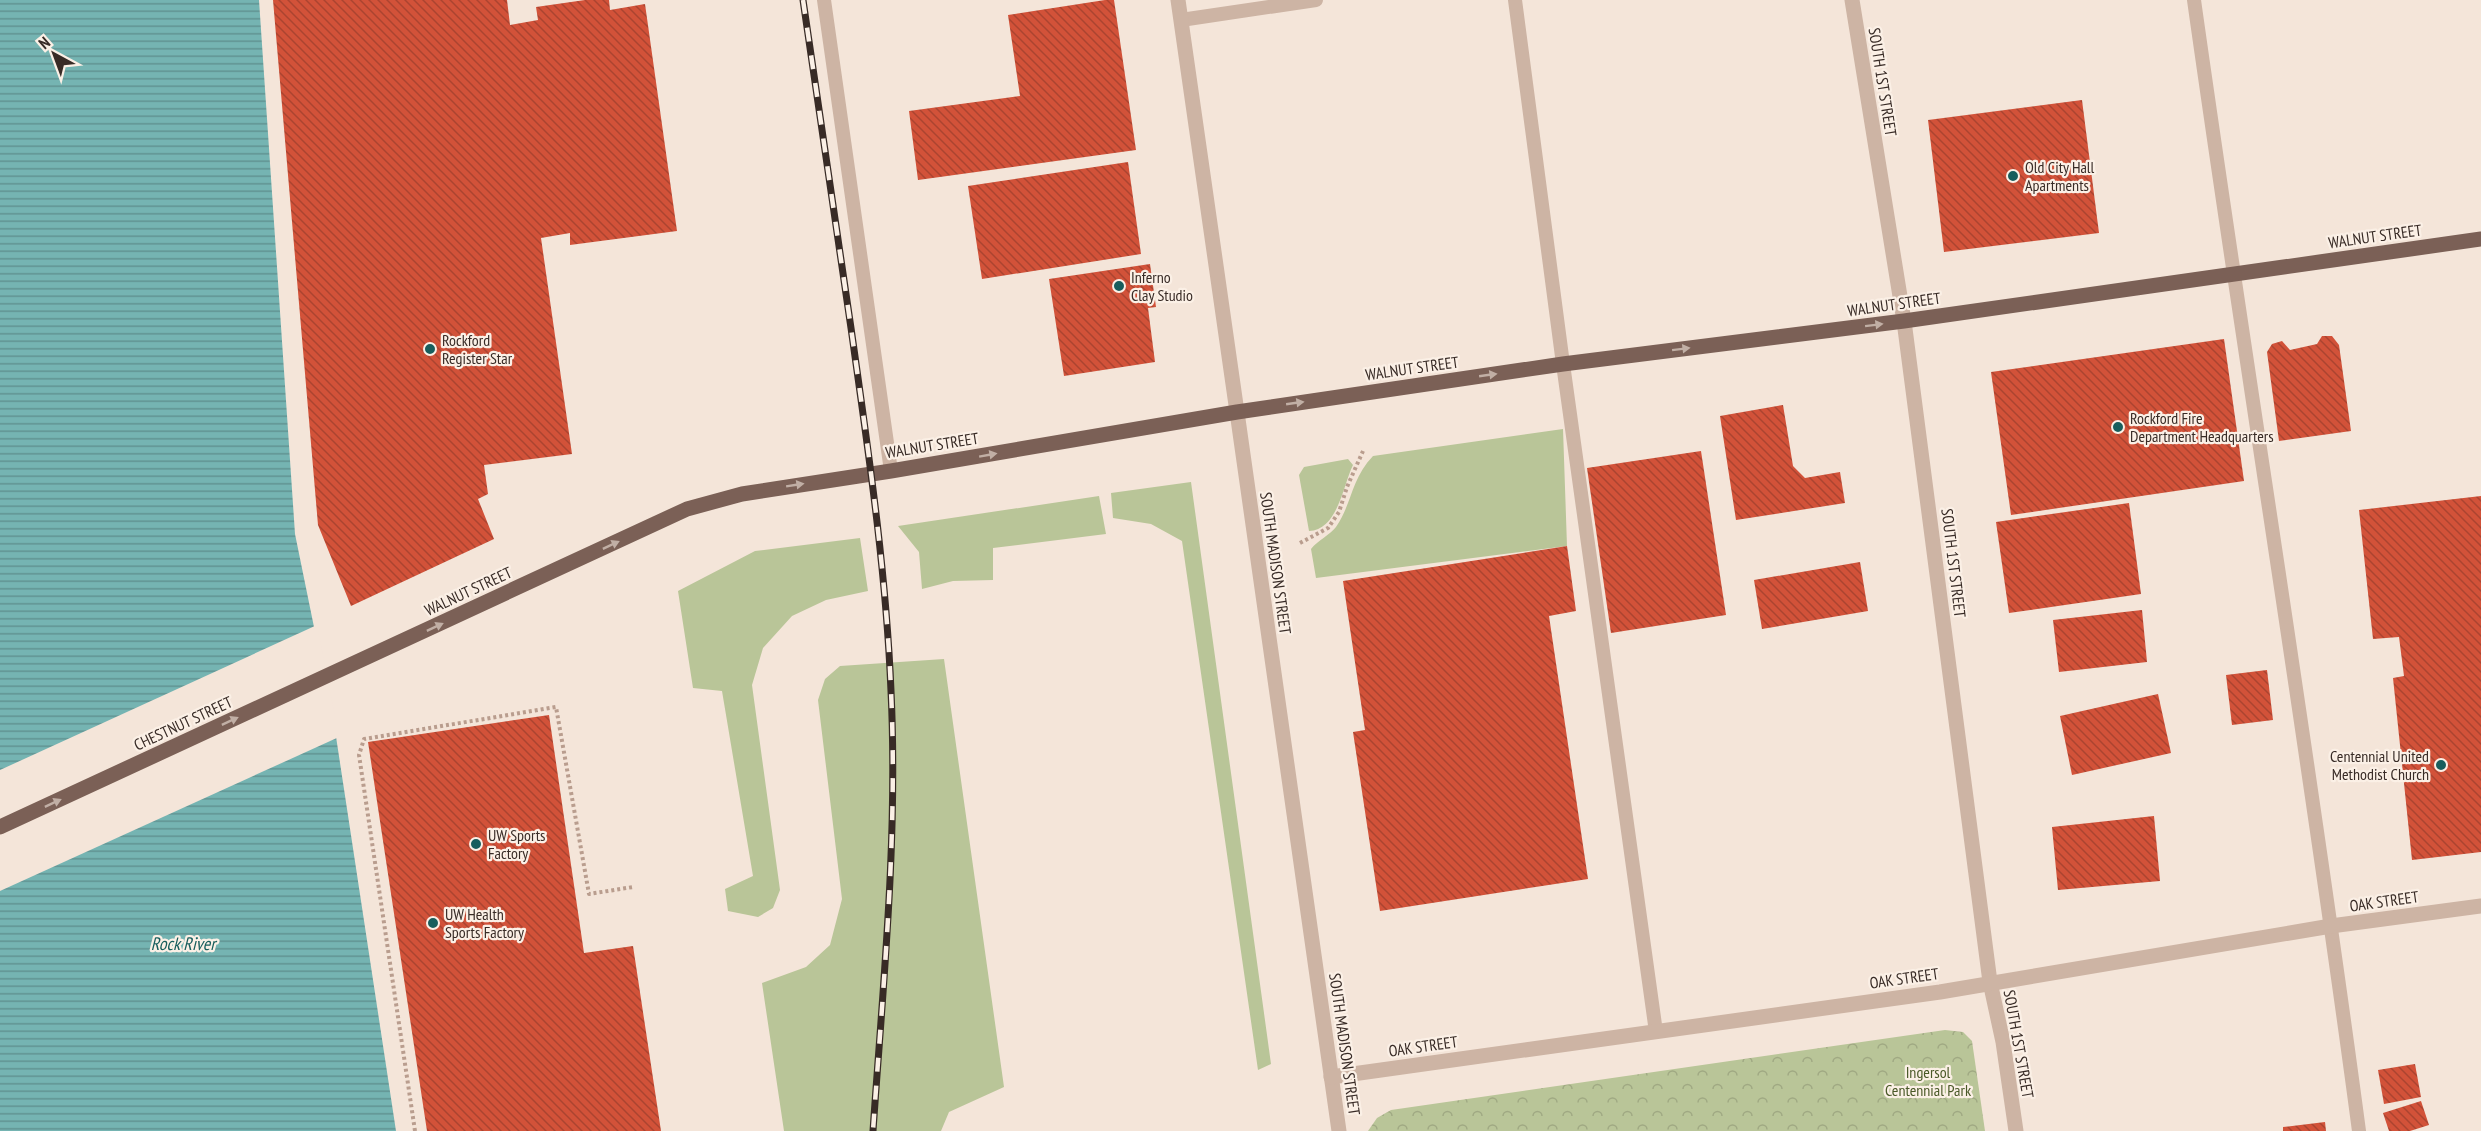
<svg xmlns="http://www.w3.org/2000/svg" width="2481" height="1131" font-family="'PT Sans Narrow',sans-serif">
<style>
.green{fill:#b9c598}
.forest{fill:url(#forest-crowns)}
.water{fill:url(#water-rules)}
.pier{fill:#f4e5d9}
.building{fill:url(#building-back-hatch)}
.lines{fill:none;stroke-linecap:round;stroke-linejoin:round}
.path{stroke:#b99d8e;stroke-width:4;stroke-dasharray:3 3;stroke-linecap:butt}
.service{stroke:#cdb4a4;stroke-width:14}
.minor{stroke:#cdb4a4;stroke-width:15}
.tertiary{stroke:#cdb4a4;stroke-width:15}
.primary{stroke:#7b6056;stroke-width:15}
.rail-casing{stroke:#382b26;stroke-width:7}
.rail{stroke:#fbf0e6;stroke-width:4.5;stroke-dasharray:14;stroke-linecap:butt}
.oneway{fill:#c1afa5}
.poi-dot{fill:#185e5d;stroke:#fbf0e6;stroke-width:2}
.labels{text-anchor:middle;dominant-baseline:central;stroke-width:4.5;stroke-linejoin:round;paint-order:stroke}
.street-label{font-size:16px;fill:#382b26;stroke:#fbf0e6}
.poi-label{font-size:16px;fill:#382b26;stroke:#fbf0e6;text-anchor:start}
.park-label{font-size:16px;fill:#4a5928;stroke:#fbf0e6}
.water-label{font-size:18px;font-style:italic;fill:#185e5d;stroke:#fbf0e6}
</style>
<defs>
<pattern id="forest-crowns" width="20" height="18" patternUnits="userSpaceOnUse" patternTransform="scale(1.5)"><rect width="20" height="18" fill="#b9c598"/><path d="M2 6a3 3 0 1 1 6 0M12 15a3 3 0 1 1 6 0" fill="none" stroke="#a0a983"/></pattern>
<pattern id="water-rules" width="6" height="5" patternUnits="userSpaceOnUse" patternTransform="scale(1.5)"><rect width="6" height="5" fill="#75b4b2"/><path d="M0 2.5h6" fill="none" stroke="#619391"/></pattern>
<pattern id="building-back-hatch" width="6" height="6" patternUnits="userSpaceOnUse" patternTransform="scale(1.5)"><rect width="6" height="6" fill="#d25239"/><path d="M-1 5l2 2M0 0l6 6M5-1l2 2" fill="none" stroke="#ab4430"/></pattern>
</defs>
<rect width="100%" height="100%" fill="#f4e5d9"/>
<g class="green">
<path d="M1563,429l4,117 -251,32 -5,-29c7,-9 19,-14 25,-22 16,-23 15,-48 37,-71z"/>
<path d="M1348,459l5,6c-10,20 -15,65 -44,66l-10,-56 5,-8z"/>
<polygon points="1191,482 1271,1064 1258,1070 1182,541 1151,524 1113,518 1111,493"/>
<polygon points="1099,496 1106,534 993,548 993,580 953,581 922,589 919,552 898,526"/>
<polygon points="860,538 868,591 826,600 792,616 763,648 752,685 780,890 773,908 758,917 728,911 725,889 753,876 722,691 693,688 678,591 755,551"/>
<polygon points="944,659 1004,1087 949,1112 941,1131 784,1131 762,983 806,967 830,945 842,899 818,700 825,679 840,666"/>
</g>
<polygon class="forest" points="1945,1030 1963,1032 1972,1041 1985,1131 1368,1131 1377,1118 1391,1110"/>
<polygon class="water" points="0,0 259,0 295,534 335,730 396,1131 0,1131"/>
<polygon class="pier" points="317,625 339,737 0,891 0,770"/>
<g class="building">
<polygon points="273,0 507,0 510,25 538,20 536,7 585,0 609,0 610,10 645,4 677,231 570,245 570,233 541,238 572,454 484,465 488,494 478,499 494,539 351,606 318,525"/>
<polygon points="1105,0 1114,0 1136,150 918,180 909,111 1020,96 1008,15"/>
<polygon points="2082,100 2099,233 1944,252 1928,120"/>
<polygon points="1128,162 1141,254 982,279 968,186"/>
<polygon points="1150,264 1156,307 1148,308 1155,362 1064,376 1049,279"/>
<polygon points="2322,336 2332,336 2339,345 2351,431 2279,441 2267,352 2272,344 2282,341 2290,350 2317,344"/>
<polygon points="2224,339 2244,481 2011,515 1991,372"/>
<polygon points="1783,405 1793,466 1805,478 1840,472 1845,503 1736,520 1720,416"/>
<polygon points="1701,451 1726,615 1611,633 1587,468"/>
<polygon points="2481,496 2481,852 2412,860 2393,678 2404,676 2399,637 2373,639 2359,510"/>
<polygon points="2129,503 2141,594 2009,613 1996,522"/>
<polygon points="1567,546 1576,611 1549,616 1588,879 1380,911 1353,732 1365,730 1343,581"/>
<polygon points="1860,562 1868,611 1762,629 1754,580"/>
<polygon points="2142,610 2147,662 2059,672 2053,620"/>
<polygon points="2267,670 2273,720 2232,725 2226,675"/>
<polygon points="2158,694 2171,753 2072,775 2060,716"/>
<polygon points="549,715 584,953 633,946 661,1131 427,1131 368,742"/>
<polygon points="2154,816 2160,881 2058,890 2052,827"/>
<polygon points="2415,1064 2421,1097 2384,1104 2378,1070"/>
<polygon points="2421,1101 2429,1125 2410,1131 2389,1131 2383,1113"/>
<polygon points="2325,1122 2326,1131 2283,1131 2283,1127"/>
</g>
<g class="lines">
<g class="path">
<polyline points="1300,543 1328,528 1339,512 1347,487 1363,451"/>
<polyline points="415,1131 359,755 364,739 556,707 589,894 633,887"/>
</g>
<g class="service">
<polyline points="824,0 891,471"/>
<polyline points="1515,0 1563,364 1656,1032"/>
<path d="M2194,0c53,377 115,753 165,1131"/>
<polyline points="1181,20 1316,0"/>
</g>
<g class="minor">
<polyline points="1852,0 1904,321 1990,982 2003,1042 2016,1131"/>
<polyline points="1237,412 1339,1131"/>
<polyline points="1331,1077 1940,992 2331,926 2481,906"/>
</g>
<polyline class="tertiary" points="1178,0 1237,412"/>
<polyline class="primary" points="0,827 687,509 742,494 891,471 1237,412 1563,364 1904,321 2481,239"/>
<g class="rail-casing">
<path id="rail" d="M803,0c16,109 32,219 48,328 17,121 35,241 40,363 7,147 -8,294 -18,440"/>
</g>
<use href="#rail" class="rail"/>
</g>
<defs><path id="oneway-solid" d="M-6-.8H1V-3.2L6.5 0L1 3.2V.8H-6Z" transform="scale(1.5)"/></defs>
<g class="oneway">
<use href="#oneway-solid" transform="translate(1874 325) rotate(-7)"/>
<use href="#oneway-solid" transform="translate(1681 349) rotate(-7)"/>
<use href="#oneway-solid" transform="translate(1488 375) rotate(-8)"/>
<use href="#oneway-solid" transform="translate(1295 403) rotate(-8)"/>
<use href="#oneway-solid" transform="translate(988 455) rotate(-10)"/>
<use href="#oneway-solid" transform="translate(795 485) rotate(-9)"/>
<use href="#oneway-solid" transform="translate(611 545) rotate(-25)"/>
<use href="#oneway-solid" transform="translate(435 627) rotate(-25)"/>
<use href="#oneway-solid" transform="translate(230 721) rotate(-25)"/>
<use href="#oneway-solid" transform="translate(53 803) rotate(-25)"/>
</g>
<g class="poi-dot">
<circle cx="2013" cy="176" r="6"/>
<circle cx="1119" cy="286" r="6"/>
<circle cx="430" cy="349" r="6"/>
<circle cx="2118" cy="427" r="6"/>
<circle cx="2441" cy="765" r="6"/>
<circle cx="476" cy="844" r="6"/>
<circle cx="433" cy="923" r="6"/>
</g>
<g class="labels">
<g class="street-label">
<text transform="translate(1883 82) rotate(81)">SOUTH 1ST STREET</text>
<text transform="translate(2375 236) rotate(-8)">WALNUT STREET</text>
<text transform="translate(1894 304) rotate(-8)">WALNUT STREET</text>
<text transform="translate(1412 368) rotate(-8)">WALNUT STREET</text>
<text transform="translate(932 445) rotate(-9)">WALNUT STREET</text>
<text transform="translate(1276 563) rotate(82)">SOUTH MADISON STREET</text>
<text transform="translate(1954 563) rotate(83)">SOUTH 1ST STREET</text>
<text transform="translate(468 591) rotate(-25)">WALNUT STREET</text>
<text transform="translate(183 723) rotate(-25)">CHESTNUT STREET</text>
<text transform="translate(2384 901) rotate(-8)">OAK STREET</text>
<text transform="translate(1904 978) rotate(-8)">OAK STREET</text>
<text transform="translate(1345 1044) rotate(82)">SOUTH MADISON STREET</text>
<text transform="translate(2019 1044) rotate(80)">SOUTH 1ST STREET</text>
<text transform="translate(1423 1046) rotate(-8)">OAK STREET</text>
</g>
<g class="poi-label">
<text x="2025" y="167">Old City Hall<tspan x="2025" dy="18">Apartments</tspan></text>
<text x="1131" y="277">Inferno<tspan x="1131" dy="18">Clay Studio</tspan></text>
<text x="442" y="340">Rockford<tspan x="442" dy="18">Register Star</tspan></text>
<text x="2130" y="418">Rockford Fire<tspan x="2130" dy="18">Department Headquarters</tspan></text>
<text x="2429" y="756" text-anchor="end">Centennial United<tspan x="2429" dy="18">Methodist Church</tspan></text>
<text x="488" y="835">UW Sports<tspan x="488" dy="18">Factory</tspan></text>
<text x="445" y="914">UW Health<tspan x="445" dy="18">Sports Factory</tspan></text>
</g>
<g class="park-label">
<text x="1928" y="1072">Ingersol<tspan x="1928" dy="18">Centennial Park</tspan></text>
</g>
<g class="water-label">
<text x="183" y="943">Rock River</text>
</g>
</g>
<g transform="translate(54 54) rotate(319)" stroke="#fbf0e6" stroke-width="4.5" paint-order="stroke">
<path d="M0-4.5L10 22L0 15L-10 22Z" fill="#382b26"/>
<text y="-9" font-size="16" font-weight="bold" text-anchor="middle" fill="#382b26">N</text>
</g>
</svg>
